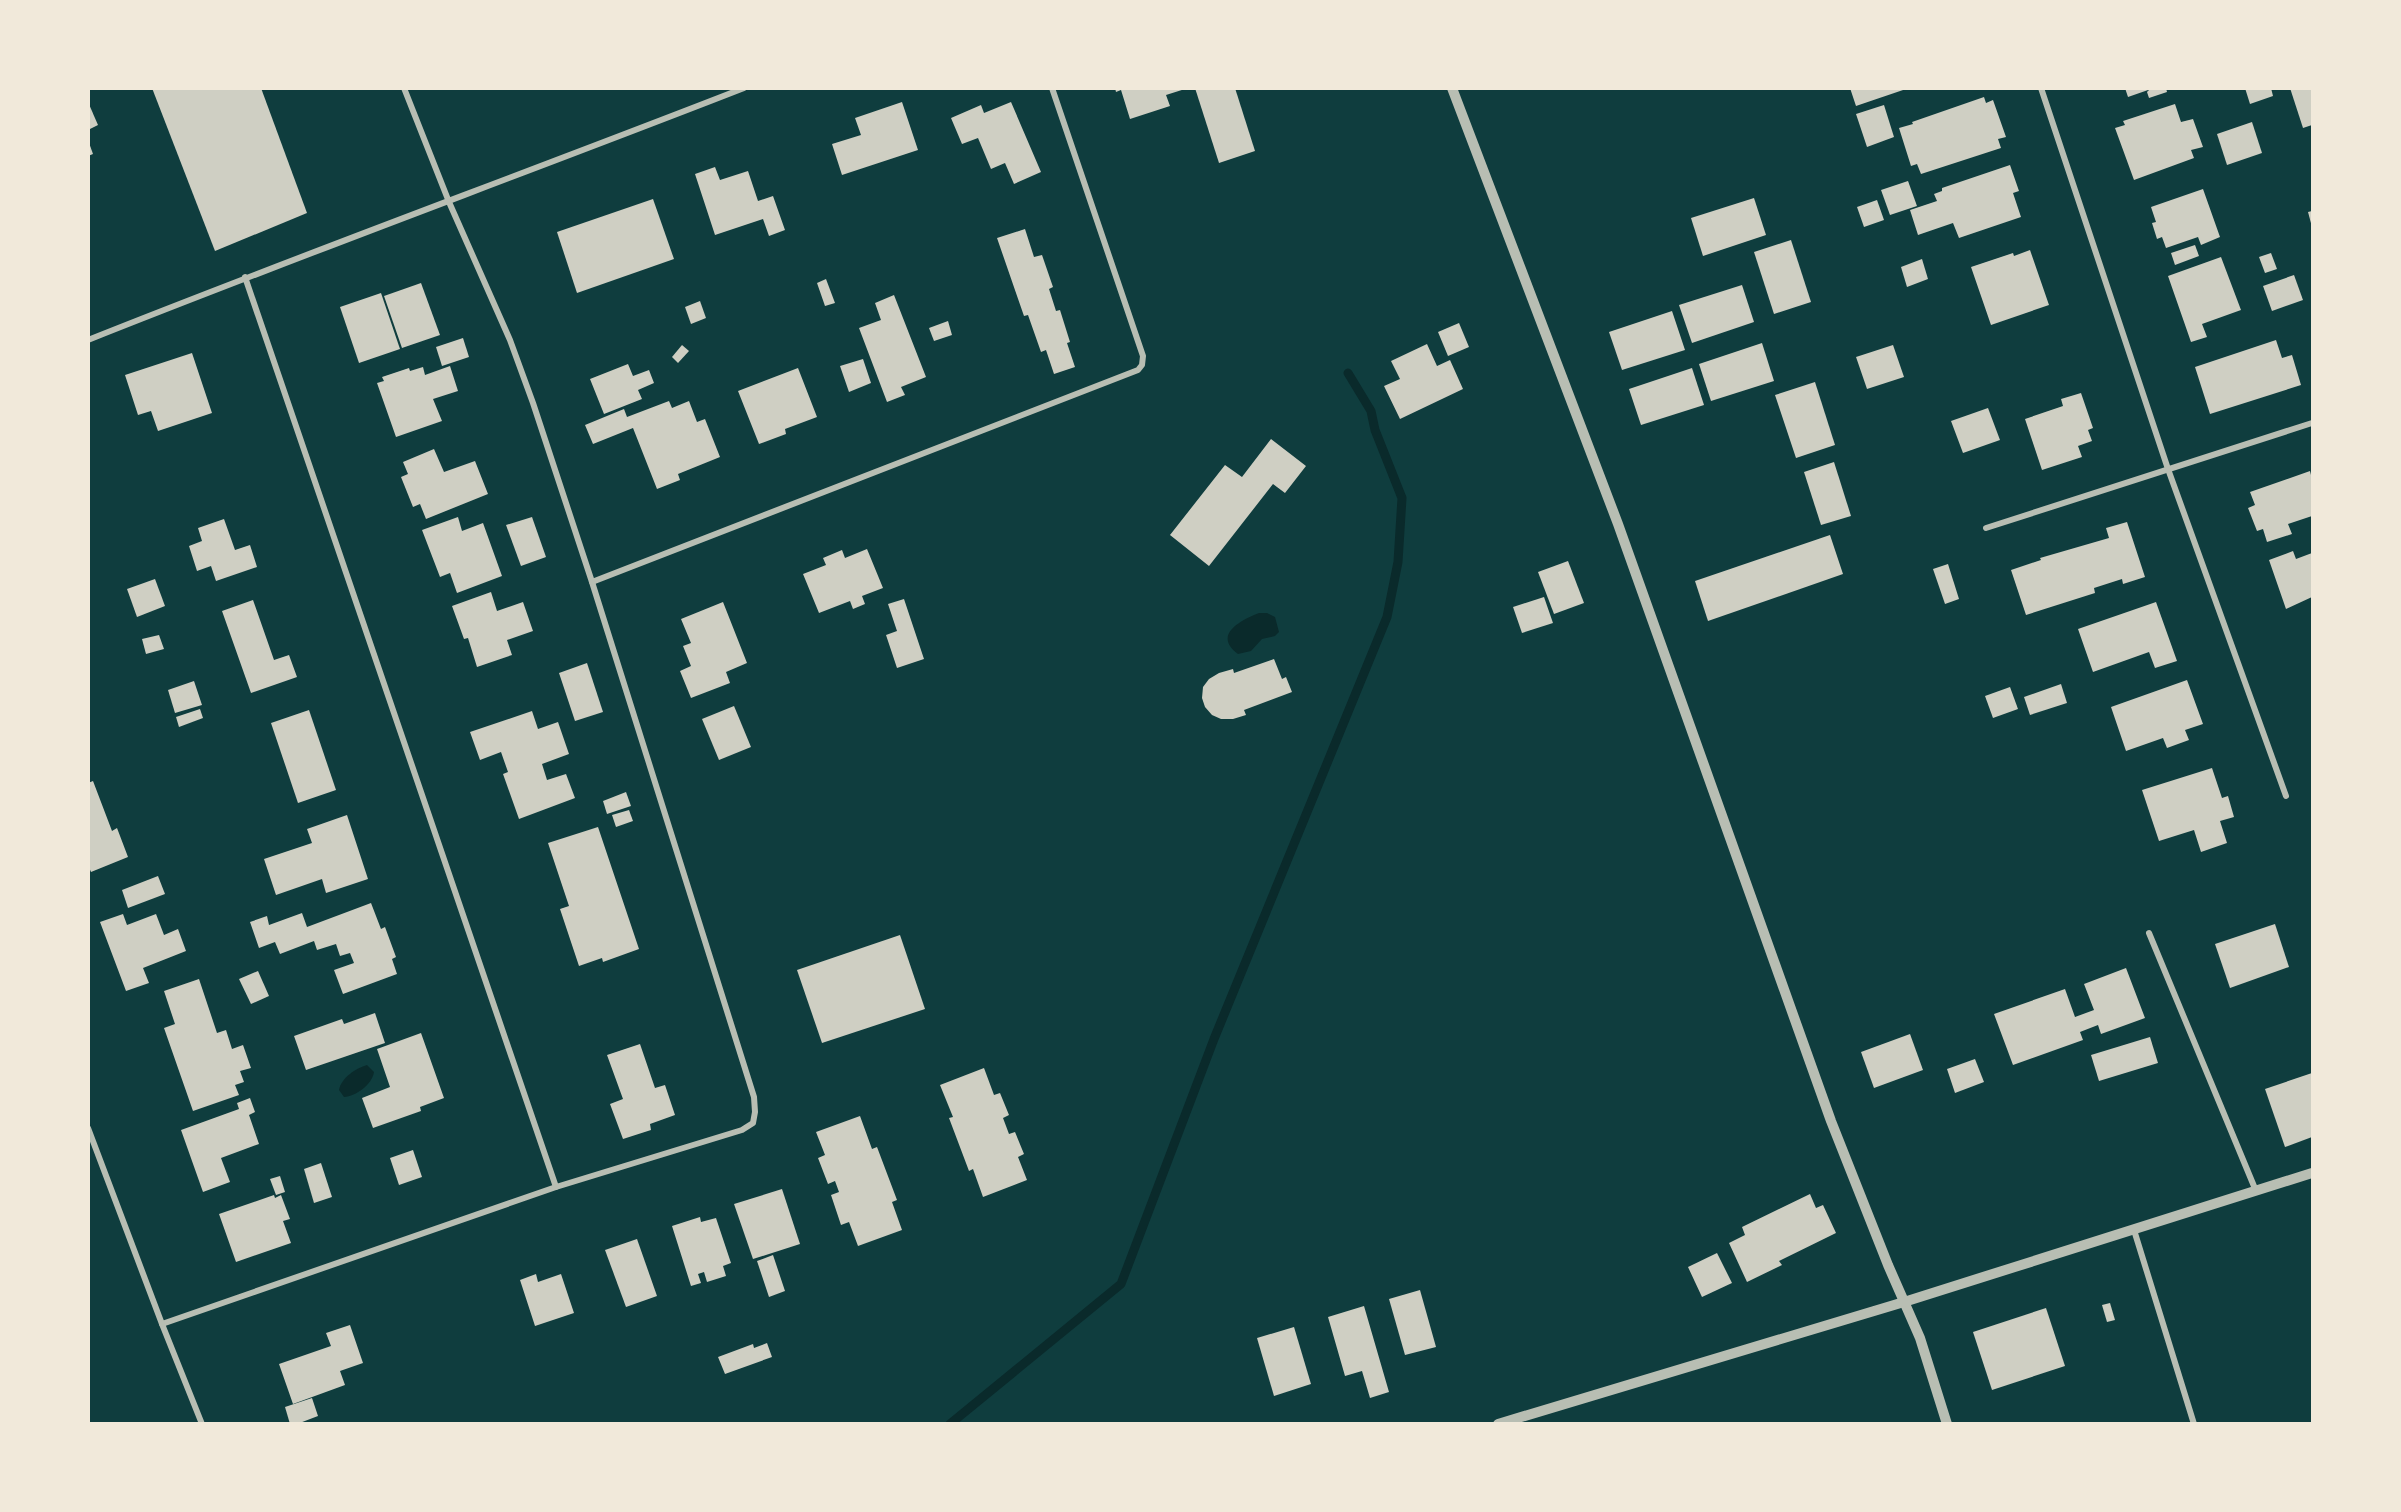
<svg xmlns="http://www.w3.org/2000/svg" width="2401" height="1512" font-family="Literata,serif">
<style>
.water{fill:#0a2a2b}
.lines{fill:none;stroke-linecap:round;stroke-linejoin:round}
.stream{stroke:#0a2a2b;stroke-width:9}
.building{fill:#cfcfc3}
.minor{stroke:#b8beb3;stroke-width:6}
.tertiary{stroke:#b8beb3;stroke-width:10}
</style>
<rect width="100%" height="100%" fill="#0f3d3e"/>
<g class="water">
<path d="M1259,613h8l8,4 4,15 -4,4 -13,3 -11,12 -13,3c-26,-19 3,-34 21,-41z"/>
<path d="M367,1065l7,7c-2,13 -18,24 -30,25l-5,-7c2,-12 17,-22 28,-25z"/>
</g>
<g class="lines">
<polyline class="stream" points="950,1424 1121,1284 1214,1039 1387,617 1398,562 1402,498 1375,430 1371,411 1348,373"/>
</g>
<g class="building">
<polygon points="152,88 261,88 307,213 215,251"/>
<polygon points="1115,88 1185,88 1185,89 1166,95 1170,106 1130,119 1121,90 1116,92"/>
<polygon points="1195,88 1235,88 1255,151 1219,163"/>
<polygon points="1850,88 1906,88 1906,89 1856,106"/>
<polygon points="2125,88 2151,88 2151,89 2128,97"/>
<polygon points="2151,88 2166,88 2167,92 2149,98 2147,92"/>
<polygon points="2245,88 2271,88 2273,96 2250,104"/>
<polygon points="2290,88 2312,88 2312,125 2303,128"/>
<polygon points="1984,97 1986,103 1993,100 2006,137 1998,139 2001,148 1921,174 1917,164 1911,166 1899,128 1913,124 1912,122"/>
<polygon points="88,102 98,125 88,130"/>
<polygon points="902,102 918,150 842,175 832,144 861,135 855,118"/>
<polygon points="1011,102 1041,172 1014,184 1005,163 991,169 978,138 962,144 951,118 981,105 984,113"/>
<polygon points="2175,104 2181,122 2193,119 2203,147 2191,150 2194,158 2134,180 2115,128 2125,125 2123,121"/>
<polygon points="1884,105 1894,137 1867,147 1856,114"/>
<polygon points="2252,122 2262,153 2227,165 2217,134"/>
<polygon points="88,140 93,154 88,156"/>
<polygon points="2010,165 2019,191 2013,193 2021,217 1959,238 1953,223 1918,235 1910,210 1937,201 1934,194 1942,191 1942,188"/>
<polygon points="715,167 720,180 748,171 758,201 773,196 785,230 769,236 763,219 715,235 695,174"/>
<polygon points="1908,181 1917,206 1890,215 1881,190"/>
<polygon points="2203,189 2220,237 2201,245 2198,237 2166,248 2162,237 2157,239 2152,223 2156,222 2151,207"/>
<polygon points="1754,198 1766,235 1703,256 1691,218"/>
<polygon points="653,199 674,259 577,293 557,232"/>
<polygon points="1877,200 1884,220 1864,227 1857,207"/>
<polygon points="2312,211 2312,227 2308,212"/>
<polygon points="1025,229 1034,257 1042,255 1053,287 1049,289 1056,311 1060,310 1070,342 1067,343 1075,367 1054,374 1046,350 1041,352 1028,315 1024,316 997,238"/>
<polygon points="1791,240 1811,302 1774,314 1754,252"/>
<polygon points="2195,245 2199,256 2175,265 2171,253"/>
<polygon points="2030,250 2049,305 1991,325 1971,267 2013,253 2014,256"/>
<polygon points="2271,253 2277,269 2265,273 2259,257"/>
<polygon points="2221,257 2241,310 2202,324 2207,337 2191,342 2168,276"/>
<polygon points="1922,259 1928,279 1907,287 1901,267"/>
<polygon points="2294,275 2303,300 2272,311 2263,286"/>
<polygon points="826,279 835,303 825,306 817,283"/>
<polygon points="421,283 440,335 402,348 384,296"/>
<polygon points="1742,285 1754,322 1692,343 1679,305"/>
<polygon points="381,293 400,349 359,363 340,307"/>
<polygon points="894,295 926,377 901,387 905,395 887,402 859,328 881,320 875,303"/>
<polygon points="700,301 706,318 691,324 685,307"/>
<polygon points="1672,311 1685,350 1622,370 1609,332"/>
<polygon points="948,321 952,335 934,341 929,328"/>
<polygon points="1459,323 1469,347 1448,356 1438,332"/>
<polygon points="463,338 469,357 442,366 436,347"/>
<polygon points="2276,340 2282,358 2292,355 2301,385 2210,414 2195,367"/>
<polygon points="1762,343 1774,381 1711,401 1699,364"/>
<polygon points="1427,344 1437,366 1450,360 1463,389 1400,419 1384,386 1400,379 1391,361"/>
<polygon points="682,345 689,351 678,363 672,357"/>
<polygon points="1893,345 1904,377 1867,389 1856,357"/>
<polygon points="192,353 212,413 158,431 151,411 138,415 125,375"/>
<polygon points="863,359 871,383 849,392 840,366"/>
<polygon points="628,364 633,376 649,370 654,383 638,390 642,399 604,414 590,379"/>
<polygon points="450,366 458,391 433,399 442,421 396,437 377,383 384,381 382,377 409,368 410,371 423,367 425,375"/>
<polygon points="798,368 817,417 785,429 786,434 759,444 738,391"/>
<polygon points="1692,368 1704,405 1641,425 1629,389"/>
<polygon points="1815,382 1835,445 1796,458 1775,395"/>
<polygon points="2081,393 2093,428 2088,430 2092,441 2078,446 2082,457 2042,470 2025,419 2063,406 2061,399"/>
<polygon points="669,401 672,408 689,401 697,422 705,419 720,457 678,474 680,480 657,489 633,428 593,444 585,425 624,409 627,417"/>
<polygon points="1988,408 2000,440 1963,453 1951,421"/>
<polygon points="1271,439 1306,466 1285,493 1273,484 1209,566 1170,535 1225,465 1242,477"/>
<polygon points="434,449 444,472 475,461 488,494 426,519 420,504 413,507 401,477 408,474 403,462"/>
<polygon points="1834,462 1851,516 1821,525 1804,472"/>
<polygon points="2310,471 2312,479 2312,516 2288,524 2292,534 2267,542 2263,529 2257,531 2248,508 2255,505 2250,492"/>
<polygon points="458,517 462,531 483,523 502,576 457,593 450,573 440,577 422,530"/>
<polygon points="532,517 546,557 521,566 506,525"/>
<polygon points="224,519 235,550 250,545 257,567 216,581 211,566 197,571 189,546 202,541 198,528"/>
<polygon points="2127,522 2145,577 2123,584 2122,579 2094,588 2095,593 2026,615 2011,570 2041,560 2040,558 2109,538 2106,528"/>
<polygon points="1830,535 1843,574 1708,621 1695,581"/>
<polygon points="867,549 883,588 862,596 865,604 853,609 850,601 819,613 803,574 826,565 823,558 842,550 845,558"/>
<polygon points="2293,551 2296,559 2312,553 2312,597 2286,609 2269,560"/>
<polygon points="1568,561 1584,603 1554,614 1538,572"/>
<polygon points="1948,564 1959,599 1945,604 1933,569"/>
<polygon points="155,579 165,606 137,617 127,589"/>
<polygon points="491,592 497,611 523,602 533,631 507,640 512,655 477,667 468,638 464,639 452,606"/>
<polygon points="1544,597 1553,623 1522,633 1513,607"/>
<polygon points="904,599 924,659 897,668 886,635 897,631 888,604"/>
<polygon points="253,600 274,660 289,655 297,677 251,693 222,611"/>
<polygon points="723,602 747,663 726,672 730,683 691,698 680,671 691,666 683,646 691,643 681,619"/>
<polygon points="2156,602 2177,661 2155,668 2149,652 2093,672 2078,629"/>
<polygon points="159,635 164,649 146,654 142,639"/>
<polygon points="1274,659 1282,679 1286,677 1292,692 1244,710 1246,715 1233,719 1221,719 1212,715 1205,707 1202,698 1203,687 1209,679 1219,673 1233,669 1234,673"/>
<polygon points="587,663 603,712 575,721 559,673"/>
<polygon points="2187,680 2203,724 2185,730 2189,740 2167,748 2163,738 2126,751 2111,707"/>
<polygon points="194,681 202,705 175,713 168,690"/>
<polygon points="2061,684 2067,703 2030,715 2024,697"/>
<polygon points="2010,687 2018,709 1993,718 1985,696"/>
<polygon points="734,706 751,747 719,760 702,719"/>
<polygon points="200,709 203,718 179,727 176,717"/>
<polygon points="309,710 336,790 298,803 271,723"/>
<polygon points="532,711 538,729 558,722 569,754 542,764 547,780 566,774 575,798 519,819 503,774 508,772 501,752 480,760 470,732"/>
<polygon points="2212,768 2222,798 2228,796 2234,817 2220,821 2227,843 2201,852 2194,830 2159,841 2142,790"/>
<polygon points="93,781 112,831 117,828 128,857 91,872 88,865 88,783"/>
<polygon points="626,792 631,806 607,814 603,801"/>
<polygon points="629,810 633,821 616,827 612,815"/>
<polygon points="347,815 368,879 326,893 322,879 276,895 264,859 312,843 307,829"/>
<polygon points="598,827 639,949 603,962 602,958 579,966 560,909 569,906 548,843"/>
<polygon points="158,876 165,894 128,908 122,890"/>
<polygon points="371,903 381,929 385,927 396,957 392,959 397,974 343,994 334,970 354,963 350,953 340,956 336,944 317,950 314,941 280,954 275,942 259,948 250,922 267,916 269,925 302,913 307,927"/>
<polygon points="123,914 127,925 156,914 164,935 178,929 186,951 143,968 149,983 126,991 100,922"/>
<polygon points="2275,924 2289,967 2230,988 2215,944"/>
<polygon points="900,935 925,1009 822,1043 797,970"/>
<polygon points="2126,968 2145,1018 2101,1034 2098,1025 2080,1032 2083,1040 2013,1065 1994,1014 2065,989 2075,1017 2094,1010 2084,984"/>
<polygon points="258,971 269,996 251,1004 239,979"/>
<polygon points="199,979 217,1033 226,1030 232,1049 243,1045 251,1068 240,1071 244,1082 235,1085 239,1095 193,1111 164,1028 175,1024 164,991"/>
<polygon points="375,1013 385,1043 306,1070 294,1036 342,1019 344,1024"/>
<polygon points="421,1033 444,1098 420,1107 421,1111 373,1128 362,1098 390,1087 377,1049"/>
<polygon points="1910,1034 1923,1070 1874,1088 1861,1052"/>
<polygon points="2150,1037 2158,1063 2099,1081 2091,1055"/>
<polygon points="640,1044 655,1088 665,1085 675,1115 650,1124 651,1130 623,1139 610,1104 623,1099 607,1055"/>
<polygon points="1975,1059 1984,1082 1955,1093 1947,1069"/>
<polygon points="984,1068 994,1095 1000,1093 1009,1115 1003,1118 1009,1134 1015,1132 1024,1154 1018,1157 1027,1180 983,1197 973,1169 969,1171 949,1118 953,1117 940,1085"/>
<polygon points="2312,1073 2312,1137 2285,1147 2265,1089"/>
<polygon points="250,1098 255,1112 249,1115 259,1144 221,1158 230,1182 203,1192 181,1130 239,1109 237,1103"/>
<polygon points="860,1116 872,1149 877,1147 897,1200 892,1202 902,1230 858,1246 849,1222 841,1225 831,1195 839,1192 835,1181 828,1184 818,1158 825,1155 816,1132"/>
<polygon points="413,1150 422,1177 399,1185 390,1158"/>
<polygon points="321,1163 332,1197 314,1203 304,1169"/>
<polygon points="280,1176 285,1192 276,1195 270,1179"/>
<polygon points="782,1189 800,1244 753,1259 734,1204"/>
<polygon points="1810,1194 1816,1208 1823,1205 1836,1233 1779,1261 1782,1265 1747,1282 1729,1243 1745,1235 1742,1227"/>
<polygon points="274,1195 275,1198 281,1195 290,1219 283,1221 291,1243 236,1262 219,1214"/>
<polygon points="700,1217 701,1222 716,1218 731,1263 723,1266 726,1276 707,1282 704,1272 698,1274 701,1283 691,1286 672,1226"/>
<polygon points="637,1239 657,1296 626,1307 605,1250"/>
<polygon points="1717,1253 1732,1283 1702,1297 1688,1267"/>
<polygon points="773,1255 785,1291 769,1297 757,1261"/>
<polygon points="536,1274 538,1282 561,1274 574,1313 535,1326 520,1280"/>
<polygon points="1420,1290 1436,1347 1405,1355 1389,1299"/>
<polygon points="2110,1303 2115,1320 2107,1322 2102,1305"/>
<polygon points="1364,1306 1389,1392 1370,1398 1362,1371 1345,1376 1328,1317"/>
<polygon points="2046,1308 2065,1366 1992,1390 1973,1332"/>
<polygon points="350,1325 363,1363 340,1371 345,1385 293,1404 279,1364 331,1346 326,1333"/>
<polygon points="1294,1327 1311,1384 1274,1396 1257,1338"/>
<polygon points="767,1343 772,1357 725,1374 718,1357 753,1344 754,1348"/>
<polygon points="312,1398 318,1416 297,1424 290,1424 285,1407"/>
</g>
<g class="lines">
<g class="minor">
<polyline points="2041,88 2168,469 2286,796"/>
<polyline points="245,277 556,1187"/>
<path d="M88,340c218,-87 438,-167 656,-252"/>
<polyline points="1986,528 2312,423"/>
<polyline points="592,582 1138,370 1142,365 1143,356 1052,88"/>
<polyline points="2149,933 2256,1191"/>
<polyline points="88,1128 162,1324 202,1424"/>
<polyline points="2134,1230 2194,1424"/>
<polyline points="162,1324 556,1187 742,1130 753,1123 755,1112 754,1097 592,582 533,403 510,340 449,202 404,88"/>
</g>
<g class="tertiary">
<polyline points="1452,88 1618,524 1831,1121 1888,1265 1920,1338 1947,1424"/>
<polyline points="1498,1424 1904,1302 2312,1173"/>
</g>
</g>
<rect width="2401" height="1512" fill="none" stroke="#f1e9da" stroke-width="180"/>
</svg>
